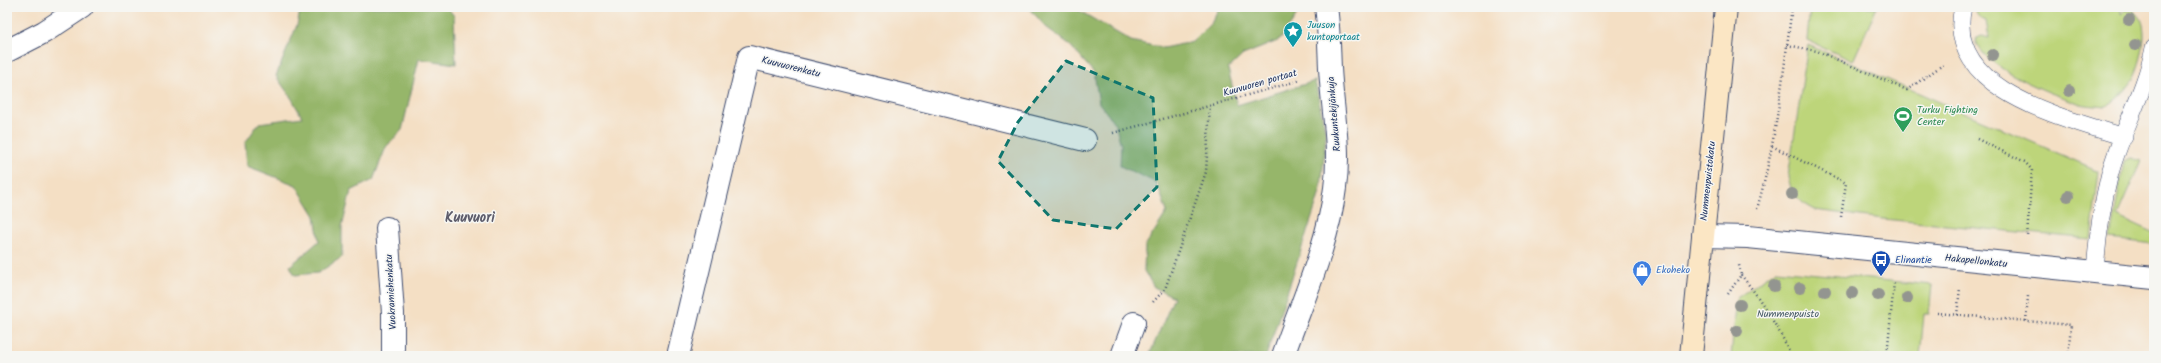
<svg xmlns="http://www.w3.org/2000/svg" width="2161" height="363" font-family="Kalam,sans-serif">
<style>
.green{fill:#bdd57a;stroke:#6c826c}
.forest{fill:#96b66a;stroke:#587264}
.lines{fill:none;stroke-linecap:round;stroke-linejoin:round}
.lane-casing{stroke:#3c496d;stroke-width:18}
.street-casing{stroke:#3c496d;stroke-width:24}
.secondary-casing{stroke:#3c496d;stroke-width:24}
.path{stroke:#3c496d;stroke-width:2.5;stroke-dasharray:1 3;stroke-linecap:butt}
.lane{stroke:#fff;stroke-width:17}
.street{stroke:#fff;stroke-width:22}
.secondary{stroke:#fbe6c4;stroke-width:22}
.tree{fill:#939590}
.marked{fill:#0f766e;fill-opacity:0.2;stroke:#0f766e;stroke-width:3;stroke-dasharray:8 5;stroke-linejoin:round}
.labels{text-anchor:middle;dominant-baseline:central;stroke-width:3;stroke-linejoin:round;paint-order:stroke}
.culture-label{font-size:10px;fill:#0d838f;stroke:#f6f6f2;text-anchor:start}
.street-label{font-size:10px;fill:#1b2f5e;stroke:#f6f6f2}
.leisure-label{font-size:10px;fill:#27864d;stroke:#f6f6f2;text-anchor:start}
.transit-label{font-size:10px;fill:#164399;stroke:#f6f6f2;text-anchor:start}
.shop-label{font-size:10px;fill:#366cbe;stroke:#f6f6f2;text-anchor:start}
.park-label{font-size:10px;fill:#445865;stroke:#f6f6f2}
.district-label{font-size:14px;font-weight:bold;fill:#5e5d6c;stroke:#f6f6f2}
</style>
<rect width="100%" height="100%" fill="#f6f6f2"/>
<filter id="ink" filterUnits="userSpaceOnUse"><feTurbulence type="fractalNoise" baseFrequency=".025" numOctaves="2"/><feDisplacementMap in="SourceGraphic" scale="8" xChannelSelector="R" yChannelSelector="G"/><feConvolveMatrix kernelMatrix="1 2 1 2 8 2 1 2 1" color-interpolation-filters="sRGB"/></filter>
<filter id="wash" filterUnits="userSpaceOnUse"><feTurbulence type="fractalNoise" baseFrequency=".012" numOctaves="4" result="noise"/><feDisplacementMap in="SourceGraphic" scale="16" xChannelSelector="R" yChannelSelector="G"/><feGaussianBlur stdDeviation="0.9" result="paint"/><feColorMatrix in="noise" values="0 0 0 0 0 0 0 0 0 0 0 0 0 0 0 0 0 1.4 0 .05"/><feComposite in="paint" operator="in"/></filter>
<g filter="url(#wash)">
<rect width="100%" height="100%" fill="#f4dfc4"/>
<g class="green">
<polygon points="1810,7 1877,7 1853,61 1807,40"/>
<path d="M1976,7h145v7l5,-4c3,0 7,0 9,2 18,11 5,58 -5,72 -6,9 -15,17 -25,23 -7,-1 -16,-1 -24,-3 -25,-8 -104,-38 -105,-66l6,-2 7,2 -3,-17c-7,-3 -11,-6 -10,-14z"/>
<polygon points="1808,45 2099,171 2091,239 1883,219 1815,210 1803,203 1792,192 1788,177"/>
<polygon points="2130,158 2141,161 2117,216 2154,233 2154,244 2110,239 2124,161"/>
<polygon points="1776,270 1932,285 1929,314 1924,314 1920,356 1731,356 1737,298"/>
</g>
<g class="forest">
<polygon points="301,7 447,7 454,16 456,64 419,59 402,130 386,147 373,180 351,191 342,227 342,257 318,273 295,275 290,266 319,241 315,216 296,185 247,166 245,143 259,123 302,117 292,99 276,76 297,25"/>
<polygon points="1028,7 1073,7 1131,41 1163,48 1192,42 1212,22 1219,7 1300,7 1294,20 1280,40 1243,55 1228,69 1237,105 1315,81 1326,135 1321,188 1317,202 1266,356 1149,356 1174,297 1154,287 1144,271 1145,246 1167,212 1157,183 1120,166 1121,145 1115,124 1099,103 1094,73 1069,44 1046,27"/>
</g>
</g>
<g filter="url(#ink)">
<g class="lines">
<g class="lane-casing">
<g id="lane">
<path d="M1963,7c-20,84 103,111 161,130"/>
<path d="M2095,273c2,-34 7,-68 15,-100 12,-43 35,-81 44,-125"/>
</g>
</g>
<g class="street-casing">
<g id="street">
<polyline points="7,51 44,32 82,7"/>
<polyline points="387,228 393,313 393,356"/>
<polyline points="1703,236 1748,237 2154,278"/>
<polyline points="678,356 749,57 1085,140"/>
<polyline points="1122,356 1134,323"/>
<path d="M1283,356c19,-55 45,-110 52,-168 6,-41 -3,-80 -5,-120 -1,-21 -1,-41 -4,-61"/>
</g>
</g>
<g class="secondary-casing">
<polyline id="secondary" points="1691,356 1726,7"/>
</g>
<g class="path">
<polyline points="1787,45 1817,51 1907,90 1944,64"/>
<polyline points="1113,133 1301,80"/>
<polyline points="1977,139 2025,162 2032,170 2027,236"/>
<polyline points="1772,146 1846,183 1841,217"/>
<path d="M1757,209c19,-66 26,-134 35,-202"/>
<path d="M1741,275c20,24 37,53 51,81"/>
<polyline points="1728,294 1741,275 1739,265"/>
<polyline points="1153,302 1165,289 1206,172 1210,106"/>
<polyline points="1937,313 2071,325 2068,356"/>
<polyline points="1957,315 1960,288"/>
<polyline points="2026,321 2028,296"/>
<polyline points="1887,356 1894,282"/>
</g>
<use href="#lane" class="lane"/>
<use href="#street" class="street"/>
<use href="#secondary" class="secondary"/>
</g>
<g class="tree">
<circle cx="2129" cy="20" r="6"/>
<circle cx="2135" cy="45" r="6"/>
<circle cx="1993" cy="55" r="6"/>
<circle cx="2069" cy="91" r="6"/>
<circle cx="1792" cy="194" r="6"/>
<circle cx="2068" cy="196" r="6"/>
<circle cx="1774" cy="286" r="6"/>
<circle cx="1800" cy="288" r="6"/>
<circle cx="1825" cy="291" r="6"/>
<circle cx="1852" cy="293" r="6"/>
<circle cx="1878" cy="295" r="6"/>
<circle cx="1907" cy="298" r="6"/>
<circle cx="1740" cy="305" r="6"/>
<circle cx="1737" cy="331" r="6"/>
</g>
</g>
<path class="marked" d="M1066,61l87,37 4,89 -41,42 -63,-9 -55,-59 20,-39z"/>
<defs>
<g id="sight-pin" transform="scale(1)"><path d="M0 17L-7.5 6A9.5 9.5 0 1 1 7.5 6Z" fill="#0f9aa8" stroke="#f6f6f2"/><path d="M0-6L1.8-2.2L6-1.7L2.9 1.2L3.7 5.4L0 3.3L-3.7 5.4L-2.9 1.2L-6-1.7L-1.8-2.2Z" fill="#fff"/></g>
<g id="stadium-pin" transform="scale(1)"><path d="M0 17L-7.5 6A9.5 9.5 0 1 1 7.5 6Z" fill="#2e9e5b" stroke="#f6f6f2"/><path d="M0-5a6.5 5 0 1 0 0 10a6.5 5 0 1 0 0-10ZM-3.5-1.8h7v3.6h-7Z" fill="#fff"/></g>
<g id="bus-pin" transform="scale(1)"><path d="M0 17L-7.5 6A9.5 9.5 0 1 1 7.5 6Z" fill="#1a4fb4" stroke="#f6f6f2"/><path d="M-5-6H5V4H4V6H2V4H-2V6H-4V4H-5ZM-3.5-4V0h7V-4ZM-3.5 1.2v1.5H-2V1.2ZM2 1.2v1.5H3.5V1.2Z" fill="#fff"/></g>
<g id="shop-pin" transform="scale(1)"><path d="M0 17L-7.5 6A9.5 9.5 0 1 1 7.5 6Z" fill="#3f7fe0" stroke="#f6f6f2"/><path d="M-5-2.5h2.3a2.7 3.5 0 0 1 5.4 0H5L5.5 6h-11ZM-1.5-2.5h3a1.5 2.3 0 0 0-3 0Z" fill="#fff"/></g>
</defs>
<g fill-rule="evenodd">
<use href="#sight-pin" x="1293" y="31"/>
<use href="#stadium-pin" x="1903" y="116"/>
<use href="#bus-pin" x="1881" y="260"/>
<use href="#shop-pin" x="1642" y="270"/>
</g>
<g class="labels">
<g class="culture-label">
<text x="1307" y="25">Juuson<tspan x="1307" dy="12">kuntoportaat</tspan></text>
</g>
<g class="street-label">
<text transform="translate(791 67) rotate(14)">Kuuvuorenkatu</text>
<text transform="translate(1260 83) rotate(-16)">Kuuvuoren portaat</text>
<text transform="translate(1334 114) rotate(-95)">Ruukuntekijänkuja</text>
<text transform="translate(1708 181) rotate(-84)">Nummenpuistokatu</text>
<text transform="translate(1976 261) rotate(6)">Hakapellonkatu</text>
<text transform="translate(391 292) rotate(-93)">Vuokramiehenkatu</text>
</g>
<g class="leisure-label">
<text x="1917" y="110">Turku Fighting<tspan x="1917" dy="12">Center</tspan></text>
</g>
<g class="transit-label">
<text x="1895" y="260">Elinantie</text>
</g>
<g class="shop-label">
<text x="1656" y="270">Ekoheko</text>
</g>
<g class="park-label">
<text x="1788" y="314">Nummenpuisto</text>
</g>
<g class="district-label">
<text x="470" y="218">Kuuvuori</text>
</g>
</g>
<rect width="2161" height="363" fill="none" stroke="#f6f6f2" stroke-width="24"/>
</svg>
